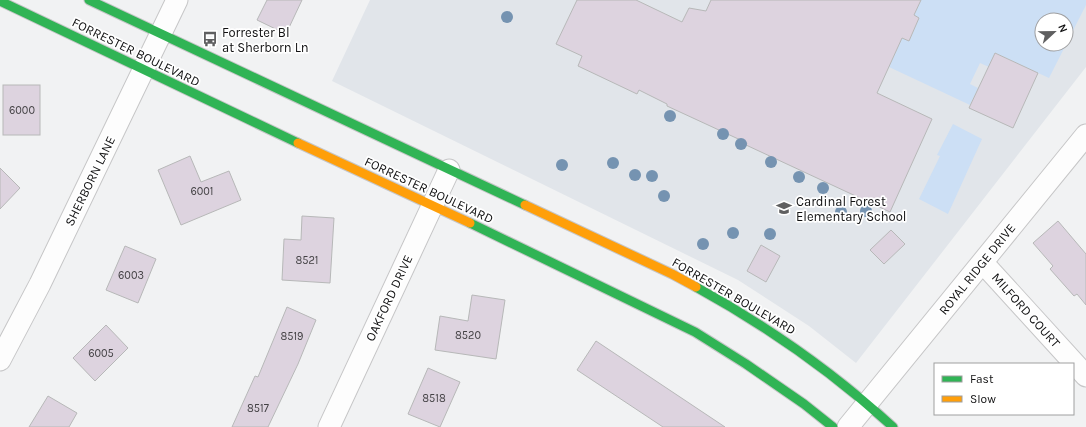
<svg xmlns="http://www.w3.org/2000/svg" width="1086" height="427" font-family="Karla,sans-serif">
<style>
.built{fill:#e1e5ea;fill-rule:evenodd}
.green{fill:#ccdff5;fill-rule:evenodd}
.building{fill:#ddd3df;stroke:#b7b8b8}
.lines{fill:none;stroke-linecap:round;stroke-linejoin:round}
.street-casing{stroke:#c6c6c7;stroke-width:23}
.fast-casing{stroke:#c6c6c7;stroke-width:11}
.slow-casing{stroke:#c6c6c7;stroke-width:11}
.street{stroke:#fdfdfd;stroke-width:21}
.fast{stroke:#30b455;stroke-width:9}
.slow{stroke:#ff9f0a;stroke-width:9}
.tree{fill:#7593b1}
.labels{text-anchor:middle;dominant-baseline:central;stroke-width:3.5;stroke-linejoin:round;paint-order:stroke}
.number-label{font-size:11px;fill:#434144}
.poi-label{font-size:13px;fill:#101011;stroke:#fff;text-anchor:start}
.street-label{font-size:13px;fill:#101011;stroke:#fff}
</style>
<rect width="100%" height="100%" fill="#f1f2f3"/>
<path class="built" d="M370,0h716v67l-230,296 -47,-37 -71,-46 -406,-199zM1042,20h24v24h-24z"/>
<g class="green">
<path d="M921,0h165v5l-37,73 -54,-25 -6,14 -9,-4 -10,21 8,4 -8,17 -81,-38 13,-29 7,3 10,-23 -5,-3zM1042,20h24v24h-24z"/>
<polygon points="953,124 982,139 948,214 919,199 940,156 937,155"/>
</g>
<g class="building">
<polygon points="267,0 302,0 286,34 257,20"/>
<polygon points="577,0 636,0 682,22 689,8 706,11 711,0 921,0 914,15 919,18 909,41 902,38 877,93 932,119 890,212 746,145 747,143 667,106 667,104 639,90 637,94 578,66 582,56 556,44"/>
<polygon points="995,53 1038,73 1013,128 969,108"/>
<rect x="3" y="85" width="37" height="50"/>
<polygon points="190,156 201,182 229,171 241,200 181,225 158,170"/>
<polygon points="0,168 20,188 0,209"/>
<polygon points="302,216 334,218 330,283 282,280 284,239 301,240"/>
<polygon points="1058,221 1086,254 1086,305 1077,294 1074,296 1050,269 1053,266 1033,243"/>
<polygon points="891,230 905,244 884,264 870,250"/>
<polygon points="761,245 780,256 766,282 747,271"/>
<polygon points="125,246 156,259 138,303 106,290"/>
<polygon points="472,295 505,300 496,359 435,350 440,316 468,321"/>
<polygon points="287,307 316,320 298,364 268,427 232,427 255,376 258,377"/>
<polygon points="106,325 128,348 95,381 73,358"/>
<polygon points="596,341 725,427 663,427 577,370"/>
<polygon points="428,368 460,382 440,427 408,414"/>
<polygon points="48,396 77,413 69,427 29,427"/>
</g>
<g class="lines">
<g class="street-casing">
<g id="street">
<polyline points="983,263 1086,376"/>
<polyline points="0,360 40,284 177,0"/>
<polyline points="329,427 449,170"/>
<polyline points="848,427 1086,135"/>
</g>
</g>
<g class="fast-casing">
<g id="fast">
<polyline points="89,0 525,205"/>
<polyline points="0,1 298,143"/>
<polyline points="470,223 695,332 746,364 804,404 833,427"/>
<path d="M696,287c71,39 137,85 197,140"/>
</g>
</g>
<g class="slow-casing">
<g id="slow">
<polyline points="298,143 470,223"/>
<polyline points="525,205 672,274 696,287"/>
</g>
</g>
<use href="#street" class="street"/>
<use href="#fast" class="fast"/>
<use href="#slow" class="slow"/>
</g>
<g class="tree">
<circle cx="507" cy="17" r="6"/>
<circle cx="670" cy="116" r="6"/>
<circle cx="723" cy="134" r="6"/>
<circle cx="741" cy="144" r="6"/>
<circle cx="771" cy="162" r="6"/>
<circle cx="613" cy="163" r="6"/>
<circle cx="562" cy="165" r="6"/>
<circle cx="635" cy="175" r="6"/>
<circle cx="652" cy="176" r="6"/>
<circle cx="799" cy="177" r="6"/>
<circle cx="823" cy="188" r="6"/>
<circle cx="664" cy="196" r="6"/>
<circle cx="866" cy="211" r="6"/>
<circle cx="841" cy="212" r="6"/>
<circle cx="733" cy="233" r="6"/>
<circle cx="770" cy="234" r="6"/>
<circle cx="703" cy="244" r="6"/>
</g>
<defs>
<g id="bus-bare" transform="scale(1.2)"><path d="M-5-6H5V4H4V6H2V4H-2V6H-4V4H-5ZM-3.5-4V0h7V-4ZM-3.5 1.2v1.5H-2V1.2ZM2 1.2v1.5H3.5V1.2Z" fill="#5f5f60" stroke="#fff" stroke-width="2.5" paint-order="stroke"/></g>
<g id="school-bare" transform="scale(1.2)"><path d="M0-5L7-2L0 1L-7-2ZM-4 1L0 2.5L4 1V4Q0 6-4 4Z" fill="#5f5f60" stroke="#fff" stroke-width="2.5" paint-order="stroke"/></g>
</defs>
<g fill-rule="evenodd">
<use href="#bus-bare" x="210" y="39"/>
<use href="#school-bare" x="784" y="208"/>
</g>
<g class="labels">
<g class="number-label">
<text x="22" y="110">6000</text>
<text x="202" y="191">6001</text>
<text x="307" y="260">8521</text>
<text x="131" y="275">6003</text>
<text x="468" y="335">8520</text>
<text x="292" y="336">8519</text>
<text x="101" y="353">6005</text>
<text x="434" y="398">8518</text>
<text x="258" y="408">8517</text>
</g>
<g class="poi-label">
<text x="222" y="32">Forrester Bl<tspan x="222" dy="15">at Sherborn Ln</tspan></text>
<text x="796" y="201">Cardinal Forest<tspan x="796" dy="15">Elementary School</tspan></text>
</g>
<g class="street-label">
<text transform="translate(136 52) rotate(26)">FORRESTER BOULEVARD</text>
<text transform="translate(90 181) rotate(-64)">SHERBORN LANE</text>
<text transform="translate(429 190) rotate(25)">FORRESTER BOULEVARD</text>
<text transform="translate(977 269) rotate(-51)">ROYAL RIDGE DRIVE</text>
<text transform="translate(734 296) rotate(30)">FORRESTER BOULEVARD</text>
<text transform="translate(389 298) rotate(-65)">OAKFORD DRIVE</text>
<text transform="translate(1026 310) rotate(48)">MILFORD COURT</text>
</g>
</g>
<rect x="934" y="363" width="140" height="52" fill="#ffffff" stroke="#9f9fa0"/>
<rect x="942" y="376" width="20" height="6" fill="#30b455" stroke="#9f9fa0"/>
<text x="970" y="383" font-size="12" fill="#101011">Fast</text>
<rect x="942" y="396" width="20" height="6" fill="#ff9f0a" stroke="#9f9fa0"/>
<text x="970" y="403" font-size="12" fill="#101011">Slow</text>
<g transform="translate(1054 32) rotate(68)"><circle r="19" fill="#ffffff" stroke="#9f9fa0"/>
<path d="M0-3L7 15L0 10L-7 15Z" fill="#5f5f60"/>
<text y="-6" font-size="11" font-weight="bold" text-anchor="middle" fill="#101011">N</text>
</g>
</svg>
